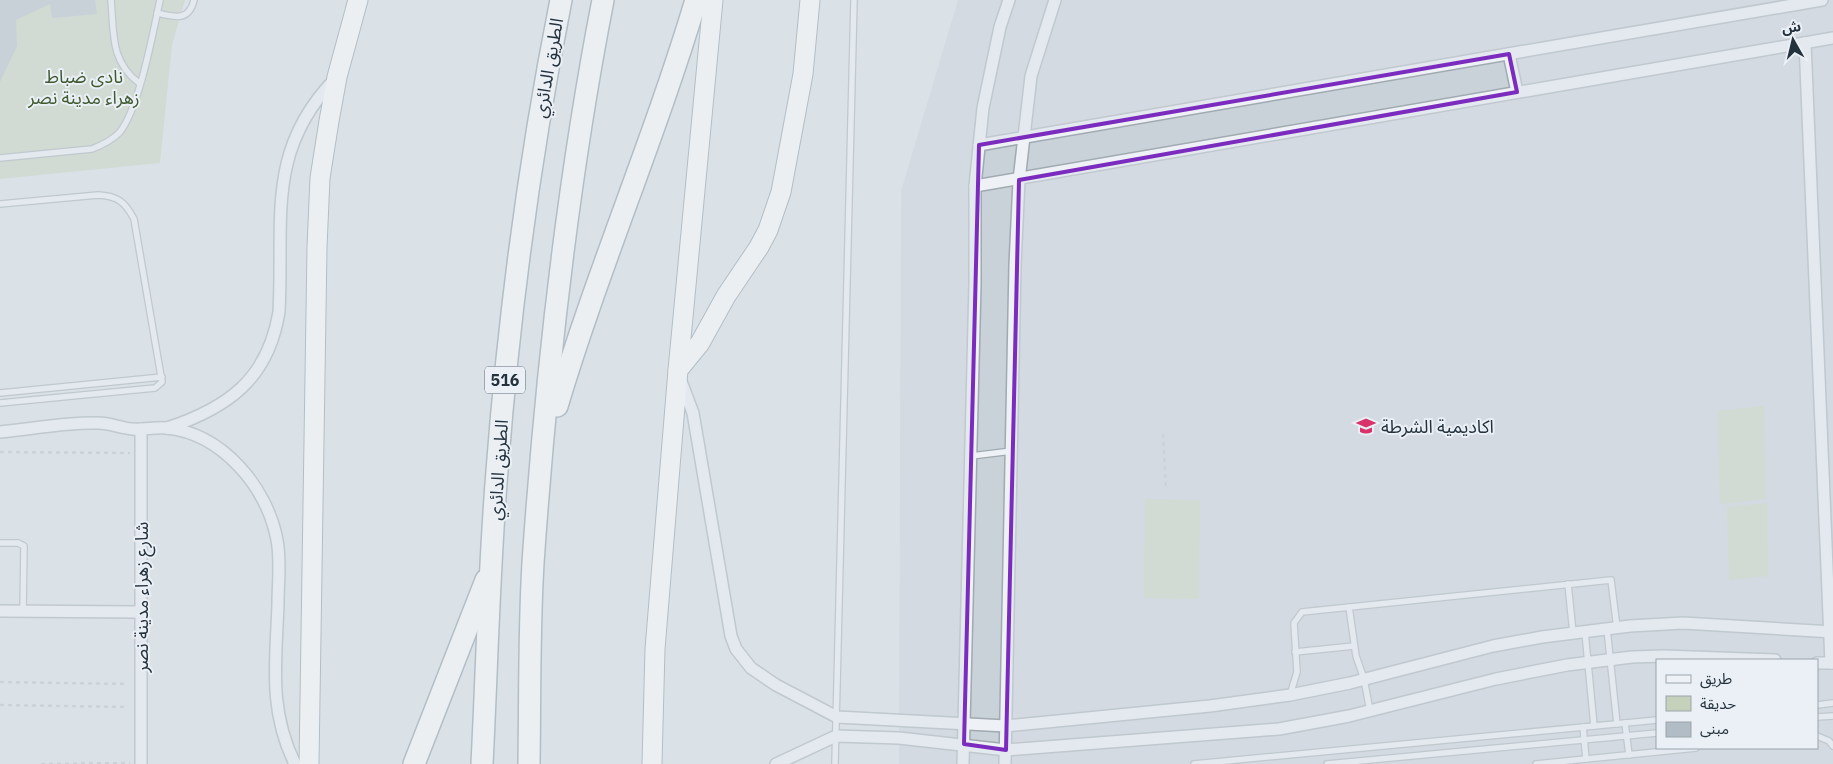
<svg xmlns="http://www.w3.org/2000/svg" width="1833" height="764" font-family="'IBM Plex Sans','Noto Sans Arabic',sans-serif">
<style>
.built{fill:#c9d1d9;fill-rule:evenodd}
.green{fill:#c5d1bb}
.building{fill:#b2bcc4}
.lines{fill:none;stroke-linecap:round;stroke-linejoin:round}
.service-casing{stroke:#a0aab1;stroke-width:8}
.minor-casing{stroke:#a0aab1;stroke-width:14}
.trunk-casing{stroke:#81929e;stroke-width:21}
.motorway-casing{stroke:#81929e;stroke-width:24}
.path{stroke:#b9bfc5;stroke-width:2.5;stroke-dasharray:4 4;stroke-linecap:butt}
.service{stroke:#eef1f5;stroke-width:5.5}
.minor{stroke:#eef1f5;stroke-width:11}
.trunk{stroke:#fff;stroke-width:19}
.motorway{stroke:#fff;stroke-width:21}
.marked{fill:none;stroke:#7b2cbf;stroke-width:4;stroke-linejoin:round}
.labels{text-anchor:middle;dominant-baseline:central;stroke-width:4;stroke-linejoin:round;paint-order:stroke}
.shield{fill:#eaf0f5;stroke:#5f6b75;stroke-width:1}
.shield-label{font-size:16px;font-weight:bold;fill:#24323e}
.street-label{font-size:18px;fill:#24323e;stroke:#eaf0f5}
.park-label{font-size:18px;fill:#405a30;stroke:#eaf0f5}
.poi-label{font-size:18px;fill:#24323e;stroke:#eaf0f5;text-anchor:start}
</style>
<rect width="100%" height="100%" fill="#dbe2e7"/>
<path class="built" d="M958,0h875v764h-934l2,-573zM1657,660h160v88h-160z"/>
<g class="green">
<polygon points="0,0 185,0 172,45 160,163 0,179"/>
<polygon points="1764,406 1766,499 1720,504 1717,411"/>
<polygon points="1145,499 1200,500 1199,599 1144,598"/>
<polygon points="1767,503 1768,576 1729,580 1727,507"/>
</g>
<polygon class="building" points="0,0 95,0 97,14 52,18 50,4 16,20 17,46 0,82"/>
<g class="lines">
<g class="service-casing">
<g id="service">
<path d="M111,0c3,33 -1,61 28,83"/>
<path d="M157,13c17,4 32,9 37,-13"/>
<path d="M0,158l92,-9c10,-4 19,-8 27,-16 20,-23 34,-101 41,-133"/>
<path d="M0,204l98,-9c20,1 27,7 36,24l28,163 -7,6 -155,15"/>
<polyline points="0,393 162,377"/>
<polyline points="971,456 1012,451"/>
<polyline points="0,543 18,543 24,546 23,611"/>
<polyline points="1568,584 1573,633"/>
<polyline points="1349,607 1356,656 1364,679 1370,711"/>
<polyline points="1607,629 1617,724"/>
<polyline points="1585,632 1594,726"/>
<polyline points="1295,652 1354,646"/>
<polyline points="1290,695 1297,672 1294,623 1302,612 1611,580 1617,628"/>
<polyline points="1817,705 1833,703"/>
<polyline points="1817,717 1833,716"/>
<polyline points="1625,723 1629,755"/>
<polyline points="1583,727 1586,759"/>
<polyline points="1817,736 1829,741 1833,746"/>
<polyline points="835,764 854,0"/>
<polyline points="1194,764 1657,720"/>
<polyline points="1327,764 1657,733"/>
<polyline points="1536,764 1696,748"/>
</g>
</g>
<g class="minor-casing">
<g id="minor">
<polyline points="1805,43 1831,663"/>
<polyline points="1509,54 1517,92"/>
<polyline points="979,145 1822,0"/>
<polyline points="975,186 1833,38"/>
<polyline points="679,376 693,413 731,636 736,649 751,668 776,685 837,717 1006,726 1210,706 1290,695 1350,683 1493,646 1542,637 1630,626 1683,623 1833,632"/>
<path d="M167,428c61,-20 101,-49 112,-116 5,-91 -14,-161 56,-233"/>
<polyline points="141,429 141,764"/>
<path d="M0,432c32,-3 66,-10 98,-9 12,0 22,5 34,6 11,1 23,-2 34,-1 56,5 101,59 111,112 4,20 1,43 1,64 -2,58 -10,105 17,160"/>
<polyline points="0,611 141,612"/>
<polyline points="1817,663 1833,663"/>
<polyline points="776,764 836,736 899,738 1006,750 1279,729 1349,716 1496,679 1567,665 1632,657 1664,656 1775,660"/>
<polyline points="963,764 975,284 975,186 983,108 1000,27 1009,0"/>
<polyline points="1005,764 1015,265 1019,180 1031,76 1055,0"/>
</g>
</g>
<g class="trunk-casing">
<g id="trunk">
<polyline points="678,370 700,343 726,296 759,247 768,230 781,192 803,74 810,0"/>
<polyline points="309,764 317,247 320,178 329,121 337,77 358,0"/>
<polyline points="652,764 655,649 678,370 713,0"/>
</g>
</g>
<g class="motorway-casing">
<g id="motorway">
<path d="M557,406c41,-137 98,-269 139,-406"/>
<polyline points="414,764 486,580"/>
<path d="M482,764c5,-98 7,-196 15,-293 12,-158 33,-316 64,-471"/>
<path d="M529,764c1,-67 0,-134 4,-201 13,-188 34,-378 70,-563"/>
</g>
</g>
<g class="path">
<polyline points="1163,434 1166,490"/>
<polyline points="0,452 130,453"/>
<polyline points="0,682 128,684"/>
<polyline points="0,705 128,707"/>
<polyline points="41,764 130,763"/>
</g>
<use href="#service" class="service"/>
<use href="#minor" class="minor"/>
<use href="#trunk" class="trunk"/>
<use href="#motorway" class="motorway"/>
</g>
<path d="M0 0H1833V764H0ZM1509,54l8,38 -498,88 -13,570 -42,-6 15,-599z" fill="#dbe2e7" fill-opacity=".55" fill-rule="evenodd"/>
<path class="marked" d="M1509,54l8,38 -498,88 -13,570 -42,-6 15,-599z"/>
<defs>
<g id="university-bare" transform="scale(1.5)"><path d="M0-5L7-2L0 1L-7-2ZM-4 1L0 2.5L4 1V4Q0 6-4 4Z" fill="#d8336a" stroke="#eaf0f5" stroke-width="2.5" paint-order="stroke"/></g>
</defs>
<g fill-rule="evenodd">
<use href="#university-bare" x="1366" y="426"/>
</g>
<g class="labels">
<rect class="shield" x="485" y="366.5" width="40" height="27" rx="4"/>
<g class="shield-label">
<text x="505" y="380">516</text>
</g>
<g class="street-label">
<text transform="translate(548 68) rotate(-80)">الطريق الدائري</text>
<text transform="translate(498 470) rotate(-86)">الطريق الدائري</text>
<text transform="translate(141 597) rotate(-90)">شارع زهراء مدينة نصر</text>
</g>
<g class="park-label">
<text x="84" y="76">نادى ضباط<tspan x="84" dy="21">زهراء مدينة نصر</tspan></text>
</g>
<g class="poi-label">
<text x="1381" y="426">اكاديمية الشرطة</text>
</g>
</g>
<rect x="1656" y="659" width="162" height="90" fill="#eaf0f5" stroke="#9ba4ac"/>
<rect x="1666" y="675" width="25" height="8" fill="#eef1f5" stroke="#9ba4ac"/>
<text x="1700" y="684" font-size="15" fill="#24323e">طريق</text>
<rect x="1666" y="696" width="25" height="15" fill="#c5d1bb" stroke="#9ba4ac"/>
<text x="1700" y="709" font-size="15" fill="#24323e">حديقة</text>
<rect x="1666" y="722" width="25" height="15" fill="#b2bcc4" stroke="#9ba4ac"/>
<text x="1700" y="734" font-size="15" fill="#24323e">مبنى</text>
<g transform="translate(1793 40) rotate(352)" stroke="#eaf0f5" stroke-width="4" paint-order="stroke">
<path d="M0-4L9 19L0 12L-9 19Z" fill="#24323e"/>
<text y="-8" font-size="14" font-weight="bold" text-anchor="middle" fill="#24323e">ش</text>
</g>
</svg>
